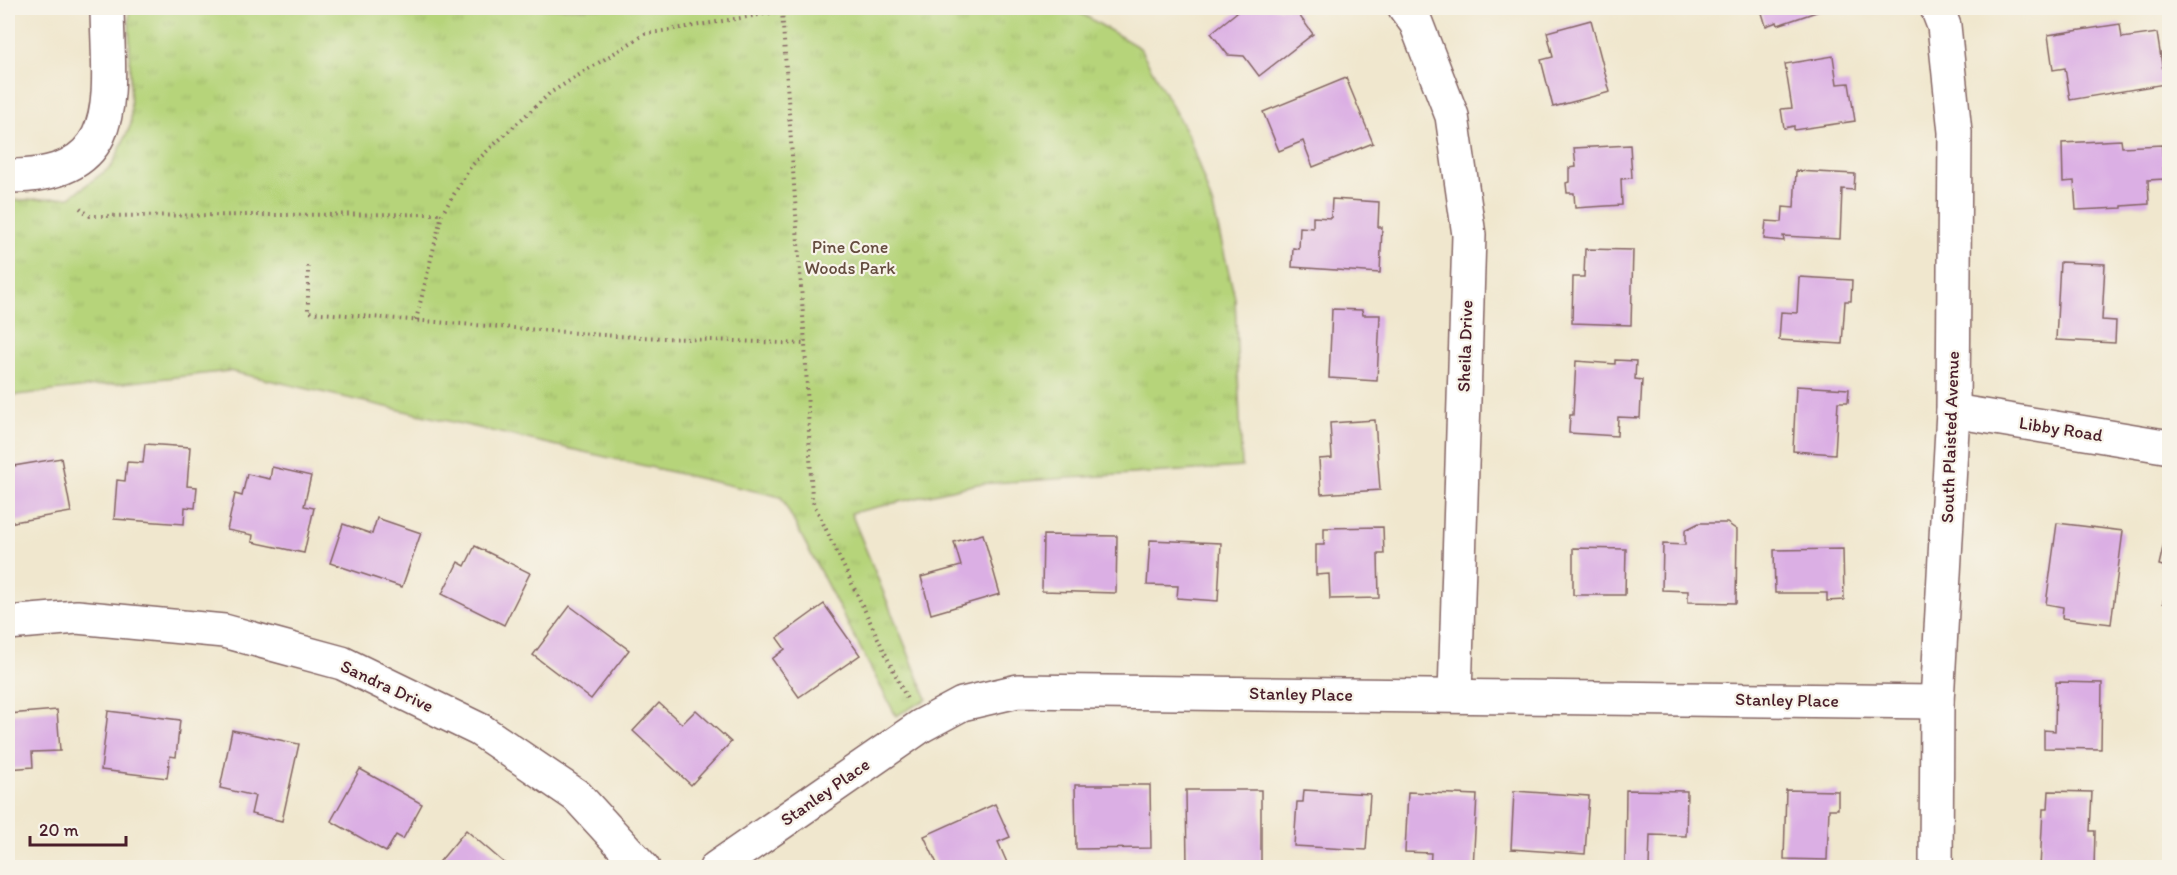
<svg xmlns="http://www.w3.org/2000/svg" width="2177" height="875" font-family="Itim,sans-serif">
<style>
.park{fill:url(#park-tufts);stroke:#807a52;stroke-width:1.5}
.building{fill:#dbafe4}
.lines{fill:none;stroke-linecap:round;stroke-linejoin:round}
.minor-casing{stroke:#846564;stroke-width:36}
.path{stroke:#846564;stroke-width:4;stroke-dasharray:1.5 4.5;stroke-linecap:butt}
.minor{stroke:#fff;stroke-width:33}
.labels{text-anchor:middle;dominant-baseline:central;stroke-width:4.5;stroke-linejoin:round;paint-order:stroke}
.park-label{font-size:18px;fill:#654c3f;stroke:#f7f3e8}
.street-label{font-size:18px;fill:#4a1f2b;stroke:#f7f3e8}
</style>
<defs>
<pattern id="park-tufts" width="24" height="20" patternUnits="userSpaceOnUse" patternTransform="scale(1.5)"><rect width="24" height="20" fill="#b6d47a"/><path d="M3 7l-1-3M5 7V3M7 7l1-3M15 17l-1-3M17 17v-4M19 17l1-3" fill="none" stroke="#9eb66a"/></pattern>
</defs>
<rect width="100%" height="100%" fill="#f7f3e8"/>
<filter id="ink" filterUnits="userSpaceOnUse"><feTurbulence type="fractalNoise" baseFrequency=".0167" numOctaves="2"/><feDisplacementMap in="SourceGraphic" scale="12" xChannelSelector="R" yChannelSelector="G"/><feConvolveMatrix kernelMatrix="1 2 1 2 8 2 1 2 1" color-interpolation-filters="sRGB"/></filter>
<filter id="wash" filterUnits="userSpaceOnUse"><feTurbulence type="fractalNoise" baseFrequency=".008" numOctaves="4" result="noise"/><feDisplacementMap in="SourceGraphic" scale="24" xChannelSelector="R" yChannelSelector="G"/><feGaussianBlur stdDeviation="1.35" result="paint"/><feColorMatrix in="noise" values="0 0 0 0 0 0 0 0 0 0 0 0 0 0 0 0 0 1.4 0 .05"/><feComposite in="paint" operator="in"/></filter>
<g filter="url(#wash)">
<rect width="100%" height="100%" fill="#f0e7ce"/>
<polygon class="park" points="129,8 1072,8 1140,48 1189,137 1213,207 1235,298 1242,467 977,484 851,513 927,699 896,716 781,497 229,371 8,396 8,201 70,197 112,166 131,124"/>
<g id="blocks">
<g class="building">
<rect x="8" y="8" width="4" height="47"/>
<polygon points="1233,8 1300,8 1296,11 1313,34 1259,76 1244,56 1228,55 1211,33 1237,12"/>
<polygon points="1771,8 1828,8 1778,25 1777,22 1766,26 1762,13 1771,9"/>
<polygon points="1591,20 1610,92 1553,107 1541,60 1553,57 1547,32"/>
<polygon points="2120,24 2122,38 2157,33 2165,84 2070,100 2065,68 2053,70 2048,35"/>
<polygon points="1833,56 1837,84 1849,83 1855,121 1794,130 1794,126 1784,128 1781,109 1792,108 1785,64"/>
<polygon points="1346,78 1373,143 1313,167 1303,141 1279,151 1263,112"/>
<polygon points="2121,140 2122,147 2162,145 2164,179 2148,180 2149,204 2122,206 2122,208 2076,210 2074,181 2063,182 2062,143"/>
<polygon points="1630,145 1632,178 1621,179 1622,205 1575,208 1574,193 1567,193 1566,183 1569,182 1569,168 1576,167 1574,148"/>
<polygon points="1796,171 1855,174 1854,190 1842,189 1840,239 1783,236 1784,241 1764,239 1766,221 1782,222 1783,207 1794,208"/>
<polygon points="1332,199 1379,202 1378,227 1382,227 1380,273 1292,267 1293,248 1299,249 1300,227 1313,228 1313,217 1331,218"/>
<polygon points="1585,249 1633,250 1631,325 1572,323 1573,277 1584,277"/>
<polygon points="2060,262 2105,264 2102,320 2116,321 2115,343 2056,340"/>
<polygon points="1799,277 1852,280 1851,301 1845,301 1842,344 1779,340 1781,312 1797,313"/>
<polygon points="1332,309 1362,310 1363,315 1380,315 1377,381 1329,378"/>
<polygon points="1615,360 1636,361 1635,379 1642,380 1640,418 1618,417 1617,436 1569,433 1570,415 1573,415 1576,361 1615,364"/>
<polygon points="1796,386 1849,389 1848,402 1838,402 1835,454 1793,451"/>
<polygon points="1375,420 1380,490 1321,494 1319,459 1332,458 1330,423"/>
<polygon points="145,444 190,447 187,486 197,487 195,508 185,507 184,524 114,519 117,480 125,481 127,462 143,463"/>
<polygon points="61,458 71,512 8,523 8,467"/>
<polygon points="272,467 311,476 304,506 314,508 304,553 252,542 253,535 227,530 235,494 242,496 247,474 270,479"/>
<polygon points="377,518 421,533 402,587 330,563 343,524 372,534"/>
<polygon points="1699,523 1727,523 1737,530 1736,603 1688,602 1688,591 1662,590 1663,544 1685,545 1685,530"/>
<polygon points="2057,523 2123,531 2111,624 2062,618 2063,607 2046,604"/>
<polygon points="1383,527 1384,554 1378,554 1379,598 1330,599 1329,574 1316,575 1316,545 1324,545 1324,528"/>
<polygon points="983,534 1000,594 931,614 921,577 961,566 954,542"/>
<polygon points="2166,534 2170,535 2170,568 2159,565"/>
<polygon points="1043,535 1117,536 1116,593 1042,591"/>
<polygon points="1150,540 1221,543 1218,601 1177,598 1178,586 1147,585"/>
<polygon points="475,546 530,573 504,625 442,594 458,562 465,566"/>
<polygon points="1573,548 1626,549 1625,595 1573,595"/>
<polygon points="1843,549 1844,600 1827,601 1827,593 1775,593 1774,550"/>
<polygon points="2168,574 2170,574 2170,604 2163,603"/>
<polygon points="824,604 860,655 799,697 772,659 785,649 777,638"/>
<polygon points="570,606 629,650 591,699 533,655"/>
<polygon points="2056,682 2102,683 2101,749 2044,748 2044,730 2055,731"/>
<polygon points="659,703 682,724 696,710 731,742 691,785 633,731"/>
<polygon points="57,710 60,751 32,752 33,767 8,769 8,714"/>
<polygon points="108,711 180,720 176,757 170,756 167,778 101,770"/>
<polygon points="232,730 299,744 282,821 251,814 255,796 220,788"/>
<polygon points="360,769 422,804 403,839 396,835 386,852 331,821"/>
<polygon points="1075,785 1150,785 1151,848 1076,849"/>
<polygon points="1186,790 1261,790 1261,867 1187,868"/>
<polygon points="1304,790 1370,794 1366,850 1294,846 1297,802 1303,802"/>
<polygon points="1626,790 1687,791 1686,836 1650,835 1649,868 1625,868"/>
<polygon points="1786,790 1838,791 1838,809 1829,809 1827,860 1784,859"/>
<polygon points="1514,791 1589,796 1585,854 1511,849"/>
<polygon points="2049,791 2092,792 2090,831 2095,831 2094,868 2040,868 2043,809 2048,809"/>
<polygon points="1408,792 1477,795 1473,868 1430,868 1431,853 1405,852"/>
<polygon points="995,804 1010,837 998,842 1008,865 1003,868 939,868 924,836"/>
<polygon points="466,830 510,868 438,868 436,866"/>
</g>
</g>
</g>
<g filter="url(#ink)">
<use href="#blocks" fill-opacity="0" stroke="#846564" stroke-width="1.5"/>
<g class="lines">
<g class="minor-casing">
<g id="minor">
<polyline points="1405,8 1416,23 1452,116 1469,235 1455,695"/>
<path d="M8,176c119,1 100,-81 99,-168"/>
<polyline points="1953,411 2170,447"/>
<polyline points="8,623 77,617 224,631 342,663 480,730 577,796 643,868"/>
<polyline points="716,868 921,726 962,704 1018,691 1937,702"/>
<polyline points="1936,868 1937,702 1953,411 1955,132 1944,26 1937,8"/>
</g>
</g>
<g class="path">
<polyline points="782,11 805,344 812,500 907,699"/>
<polyline points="80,208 90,216 442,214"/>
<polyline points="308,266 308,312 616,336 805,344"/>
<polyline points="416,320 442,214 471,166 550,93 645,34 782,11 856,8"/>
</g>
<use href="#minor" class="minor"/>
</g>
</g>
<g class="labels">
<g class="park-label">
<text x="850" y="247">Pine Cone<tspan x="850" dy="21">Woods Park</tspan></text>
</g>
<g class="street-label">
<text transform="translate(1465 346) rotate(-88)">Sheila Drive</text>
<text transform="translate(2061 429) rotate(9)">Libby Road</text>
<text transform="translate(1950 437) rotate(-88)">South Plaisted Avenue</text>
<text transform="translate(387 686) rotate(25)">Sandra Drive</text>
<text transform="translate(1301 694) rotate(1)">Stanley Place</text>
<text transform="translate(1787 700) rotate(1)">Stanley Place</text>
<text transform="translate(825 792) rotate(-35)">Stanley Place</text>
</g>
</g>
<rect width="2177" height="875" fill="none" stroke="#f7f3e8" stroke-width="30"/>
<path d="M30 836v9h96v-9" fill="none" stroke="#4a1f2b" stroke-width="3"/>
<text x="39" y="836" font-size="18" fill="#4a1f2b" stroke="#f7f3e8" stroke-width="4.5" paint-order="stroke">20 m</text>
</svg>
